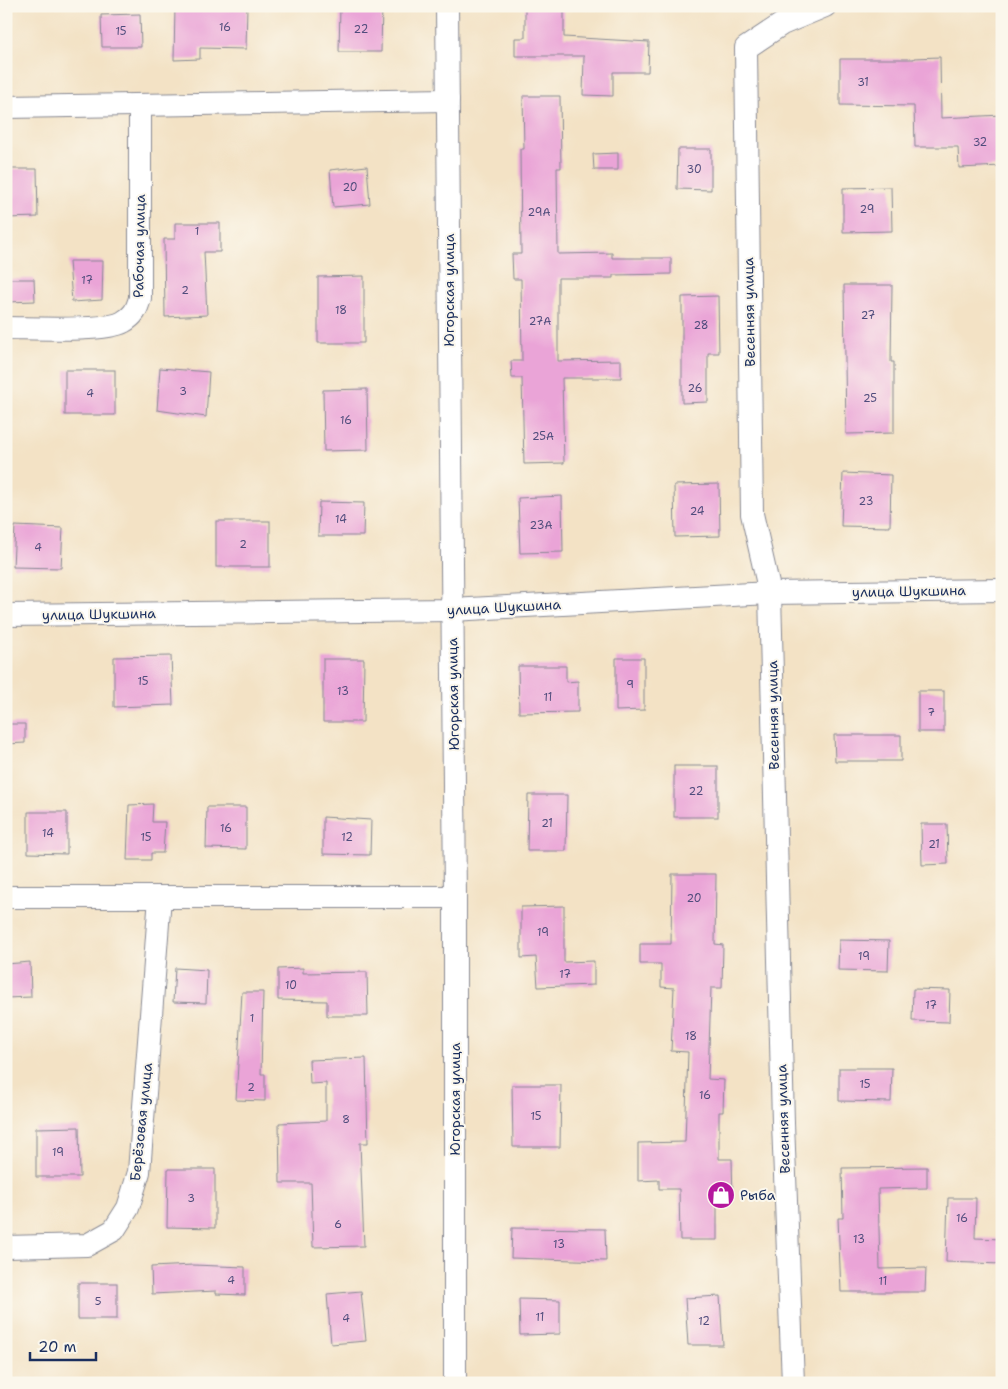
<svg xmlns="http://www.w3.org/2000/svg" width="1008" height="1389" font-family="'Shantell Sans',sans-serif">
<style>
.building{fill:#eaa4d7}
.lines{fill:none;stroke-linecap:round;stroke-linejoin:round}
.street-casing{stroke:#878892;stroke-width:24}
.street{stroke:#fff;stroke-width:22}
.labels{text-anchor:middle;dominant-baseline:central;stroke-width:4;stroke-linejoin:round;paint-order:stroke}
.number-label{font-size:11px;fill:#4f4c7c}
.street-label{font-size:14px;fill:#1b2f5e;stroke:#fbf7ec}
.poi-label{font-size:14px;fill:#1b2f5e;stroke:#fbf7ec;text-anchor:start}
</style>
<rect width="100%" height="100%" fill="#fbf7ec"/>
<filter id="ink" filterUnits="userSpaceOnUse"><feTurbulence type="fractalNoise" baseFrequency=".02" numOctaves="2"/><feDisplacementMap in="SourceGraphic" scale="10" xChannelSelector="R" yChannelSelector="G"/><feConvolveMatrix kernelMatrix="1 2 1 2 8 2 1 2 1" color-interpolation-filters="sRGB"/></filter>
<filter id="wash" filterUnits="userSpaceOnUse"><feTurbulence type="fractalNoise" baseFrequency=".0096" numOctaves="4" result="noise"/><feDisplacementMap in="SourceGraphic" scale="20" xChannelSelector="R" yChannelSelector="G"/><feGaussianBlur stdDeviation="1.12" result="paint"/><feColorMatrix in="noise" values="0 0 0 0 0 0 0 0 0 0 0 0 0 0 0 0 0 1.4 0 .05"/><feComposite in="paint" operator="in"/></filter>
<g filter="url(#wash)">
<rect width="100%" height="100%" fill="#f3e2c5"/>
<g id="blocks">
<g class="building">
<polygon points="175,6 247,6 246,49 200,48 200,59 174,60"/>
<polygon points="340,6 382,6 381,52 339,52"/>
<polygon points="525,6 564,6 564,37 649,42 648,72 613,72 613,96 583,95 584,56 515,56 515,38 525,38"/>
<polygon points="140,14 141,47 102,47 101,15"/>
<polygon points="940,57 941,118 1002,115 1002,166 959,168 958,147 915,147 914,106 840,105 840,59 914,59 914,58"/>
<polygon points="523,96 560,96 561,168 557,168 558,254 612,253 612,258 671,258 671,274 613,275 613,278 558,278 558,361 621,360 621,378 562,378 564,463 524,464 522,378 512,378 511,361 522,361 521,279 513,279 512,254 521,254 520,149 524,149"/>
<polygon points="678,149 711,149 711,190 677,189"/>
<polygon points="618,153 618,170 594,170 593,154"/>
<polygon points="367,166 370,204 333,207 330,170"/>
<polygon points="6,169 37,169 38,217 6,218"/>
<polygon points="891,187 892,231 843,232 843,188"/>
<polygon points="175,223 220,223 220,252 204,252 207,315 165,317 164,239 175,239"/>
<polygon points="69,261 103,261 102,300 72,302"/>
<polygon points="364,276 364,343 318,343 318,277"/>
<polygon points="7,279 34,279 35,301 7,302"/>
<polygon points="844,285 892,285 891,362 894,362 894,433 846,434"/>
<polygon points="718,296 719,353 708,353 708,402 682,403 682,297"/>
<polygon points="160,368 209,372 206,417 157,410"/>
<rect x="65" y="370" width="50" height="45"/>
<polygon points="367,389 368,450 324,451 323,390"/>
<polygon points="843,473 891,475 890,527 841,526"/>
<polygon points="719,484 720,536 675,537 674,485"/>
<polygon points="562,496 563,552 520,553 518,498"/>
<polygon points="319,502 364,503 363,536 318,536"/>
<rect x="216" y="521" width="54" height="46"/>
<polygon points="15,526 63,528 61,568 13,567"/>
<polygon points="171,656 173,705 114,707 114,657"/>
<polygon points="616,658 644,658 644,710 616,711"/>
<polygon points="323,659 364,659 363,722 323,722"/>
<polygon points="518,666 566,666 566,682 578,681 578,712 519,713"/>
<rect x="918" y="691" width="26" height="41"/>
<polygon points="6,724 25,724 25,743 6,744"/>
<polygon points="834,735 901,735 901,761 835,761"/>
<rect x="674" y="766" width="44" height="51"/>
<polygon points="528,795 567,795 566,851 527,851"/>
<polygon points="153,804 152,822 165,822 163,853 151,853 151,860 127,860 129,805"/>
<polygon points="207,807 246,807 246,849 206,848"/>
<polygon points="28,812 67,812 67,854 28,853"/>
<polygon points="323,817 371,820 370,855 323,854"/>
<polygon points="921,824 947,824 948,864 922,865"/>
<polygon points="672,874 716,874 715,944 723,945 722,988 711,988 708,1079 724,1080 723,1112 719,1112 719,1159 732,1159 733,1202 717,1203 717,1240 680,1240 679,1189 659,1189 659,1180 638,1181 638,1143 685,1142 688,1052 671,1051 674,988 661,987 661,964 640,964 640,944 671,944"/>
<polygon points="564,906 564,962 594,961 594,985 538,987 536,957 521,958 521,907"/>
<polygon points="839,940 889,941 888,971 838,970"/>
<polygon points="30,962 31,997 6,998 6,964"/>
<polygon points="175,968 207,970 206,1003 173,1002"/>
<polygon points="303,968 303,973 367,972 368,1016 327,1016 327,1001 278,1000 278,969"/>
<polygon points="913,989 950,990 949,1022 912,1021"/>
<polygon points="242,992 263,992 261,1074 265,1074 265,1101 236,1100"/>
<polygon points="366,1058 368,1143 360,1143 364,1246 313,1247 311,1183 280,1183 279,1123 326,1121 326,1083 310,1084 309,1060"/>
<polygon points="839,1068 892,1068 891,1102 839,1101"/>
<polygon points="512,1085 561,1085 560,1147 513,1147"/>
<polygon points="79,1127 80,1177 36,1177 36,1128"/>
<polygon points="927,1167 927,1188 878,1189 880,1269 926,1268 925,1292 841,1292 838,1218 843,1218 842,1168"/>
<polygon points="168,1169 215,1169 215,1228 167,1227"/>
<polygon points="948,1198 976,1198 975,1238 1002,1239 1002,1264 946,1262"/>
<polygon points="512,1228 605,1229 606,1261 511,1258"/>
<polygon points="193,1265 245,1267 245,1295 216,1294 216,1291 152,1294 151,1267"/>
<rect x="78" y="1283" width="39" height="36"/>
<polygon points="361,1291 366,1341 331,1344 327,1294"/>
<polygon points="720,1296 723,1345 688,1345 685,1298"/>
<polygon points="519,1299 560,1300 560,1334 520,1335"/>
</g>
</g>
</g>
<g filter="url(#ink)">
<use href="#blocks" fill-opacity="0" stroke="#878892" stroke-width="1"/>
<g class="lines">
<g class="street-casing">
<g id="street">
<polyline points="447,6 455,897 455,1383"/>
<polyline points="6,107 448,100"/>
<path d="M6,328c24,0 100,4 117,-6 11,-6 14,-13 17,-24v-193"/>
<polyline points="6,615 452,610 770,593 1002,590"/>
<polyline points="6,897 455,897"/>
<polyline points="6,1247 87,1245 114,1230 128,1208 139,1172 160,897"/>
<polyline points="793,1383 783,1123 770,593 752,514 746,48 782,24 825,6"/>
</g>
</g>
<use href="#street" class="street"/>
</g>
</g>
<defs>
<g id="shop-disc" transform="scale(1.4375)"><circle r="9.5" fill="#b5179e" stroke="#fbf7ec"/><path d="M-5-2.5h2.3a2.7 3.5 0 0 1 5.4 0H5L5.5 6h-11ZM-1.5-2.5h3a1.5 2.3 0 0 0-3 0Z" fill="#fff"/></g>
</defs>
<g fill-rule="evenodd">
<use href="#shop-disc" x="721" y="1195"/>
</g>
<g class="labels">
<g class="number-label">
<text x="225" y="27">16</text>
<text x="361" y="29">22</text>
<text x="121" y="31">15</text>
<text x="863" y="82">31</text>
<text x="980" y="142">32</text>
<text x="694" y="169">30</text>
<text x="350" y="187">20</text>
<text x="867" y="209">29</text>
<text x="539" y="212">29А</text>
<text x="197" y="231">1</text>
<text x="87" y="280">17</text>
<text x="185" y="290">2</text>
<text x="341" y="310">18</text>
<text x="868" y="315">27</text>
<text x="540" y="321">27А</text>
<text x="701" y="325">28</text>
<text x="695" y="388">26</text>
<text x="183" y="391">3</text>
<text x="90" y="393">4</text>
<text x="870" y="398">25</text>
<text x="346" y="420">16</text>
<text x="543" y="436">25А</text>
<text x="866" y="501">23</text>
<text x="697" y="511">24</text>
<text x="341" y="519">14</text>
<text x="541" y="525">23А</text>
<text x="243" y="544">2</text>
<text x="38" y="547">4</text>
<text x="143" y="681">15</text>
<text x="630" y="684">9</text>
<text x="343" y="691">13</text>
<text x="548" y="697">11</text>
<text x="931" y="712">7</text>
<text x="696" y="791">22</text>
<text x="547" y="823">21</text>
<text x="226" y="828">16</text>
<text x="48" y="833">14</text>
<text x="146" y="837">15</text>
<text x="347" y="837">12</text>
<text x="934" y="844">21</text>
<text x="694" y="898">20</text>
<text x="543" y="932">19</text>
<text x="864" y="956">19</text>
<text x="565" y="974">17</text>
<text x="291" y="985">10</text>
<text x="931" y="1005">17</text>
<text x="252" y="1018">1</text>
<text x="691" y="1036">18</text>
<text x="865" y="1084">15</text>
<text x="251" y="1087">2</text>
<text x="705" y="1095">16</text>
<text x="536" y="1116">15</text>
<text x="346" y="1119">8</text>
<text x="58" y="1152">19</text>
<text x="191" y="1198">3</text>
<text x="962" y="1218">16</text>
<text x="338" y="1224">6</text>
<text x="859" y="1239">13</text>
<text x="559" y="1244">13</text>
<text x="231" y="1280">4</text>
<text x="883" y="1281">11</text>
<text x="98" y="1301">5</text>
<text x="540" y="1317">11</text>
<text x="346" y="1318">4</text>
<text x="704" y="1321">12</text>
</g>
<g class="street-label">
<text transform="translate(139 246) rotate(-89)">Рабочая улица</text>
<text transform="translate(449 290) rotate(-90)">Югорская улица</text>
<text transform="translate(749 312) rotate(-91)">Весенняя улица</text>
<text transform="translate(909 591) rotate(-1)">улица Шукшина</text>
<text transform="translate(504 607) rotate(-3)">улица Шукшина</text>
<text transform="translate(99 614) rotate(-1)">улица Шукшина</text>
<text transform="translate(453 694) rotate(-91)">Югорская улица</text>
<text transform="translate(773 715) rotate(-91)">Весенняя улица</text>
<text transform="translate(455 1099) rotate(-90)">Югорская улица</text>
<text transform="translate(783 1119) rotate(-92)">Весенняя улица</text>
<text transform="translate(141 1122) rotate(-84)">Берёзовая улица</text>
</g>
<g class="poi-label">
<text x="740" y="1195">Рыба</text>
</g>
</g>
<rect width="1008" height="1389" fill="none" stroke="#fbf7ec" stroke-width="25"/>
<path d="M30 1352v8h66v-8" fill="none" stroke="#1b2f5e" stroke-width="2.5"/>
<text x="38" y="1352" font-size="15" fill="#1b2f5e" stroke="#fbf7ec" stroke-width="4" paint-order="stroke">20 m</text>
</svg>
